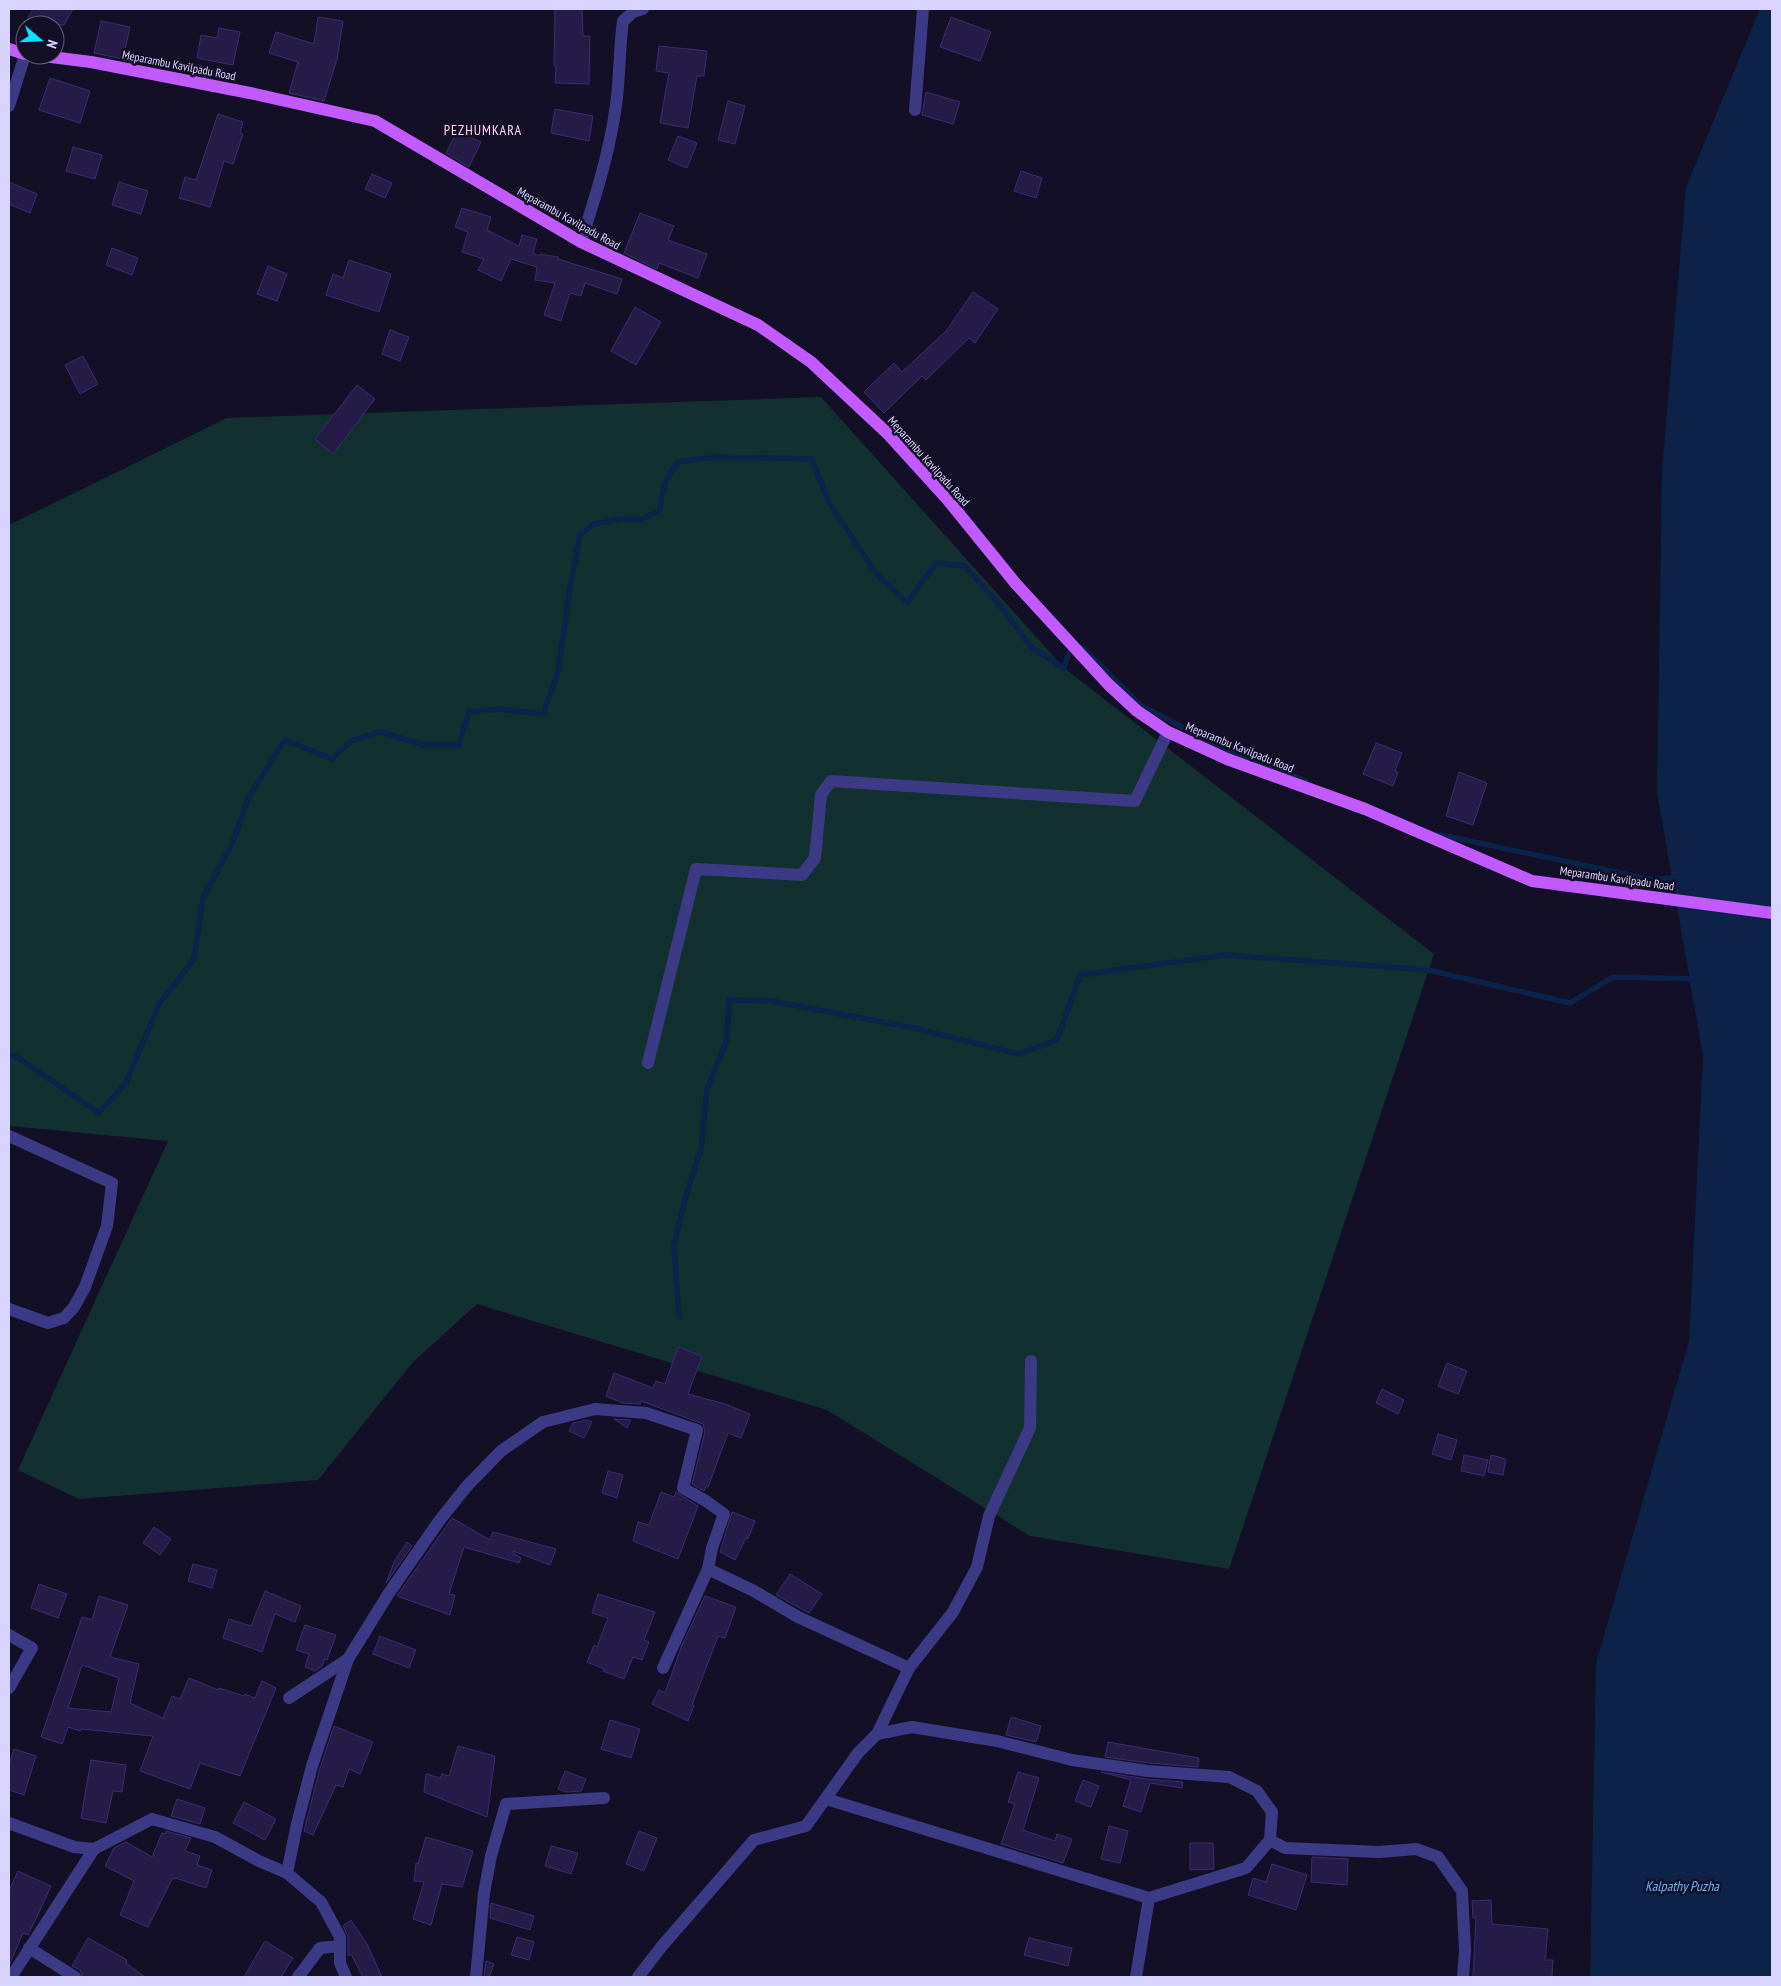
<svg xmlns="http://www.w3.org/2000/svg" width="1781" height="1986" font-family="'PT Sans Narrow',sans-serif">
<style>
.green{fill:#12302f}
.water{fill:#0c2248}
.lines{fill:none;stroke-linecap:round;stroke-linejoin:round}
.stream{stroke:#0c2248;stroke-width:5.5}
.building{fill:#241b47;stroke:#3b2d73;fill-rule:evenodd}
.minor{stroke:#3d3a85;stroke-width:12}
.major{stroke:#c25bff;stroke-width:12}
.labels{text-anchor:middle;dominant-baseline:central;stroke-width:5;stroke-linejoin:round;paint-order:stroke}
.street-label{font-size:12px;fill:#d9d4ff;stroke:#130f26}
.neighbourhood-label{font-size:14px;letter-spacing:1px;fill:#ffd6f0;stroke:#130f26}
.water-label{font-size:14px;font-style:italic;fill:#62b6ff;stroke:#130f26}
</style>
<rect width="100%" height="100%" fill="#130f26"/>
<polygon class="green" points="821,397 1064,668 1434,954 1229,1569 1030,1536 827,1410 477,1304 413,1362 318,1480 79,1499 18,1470 168,1141 9,1126 9,525 227,418"/>
<polygon class="water" points="1760,9 1772,9 1772,1977 1590,1977 1596,1663 1689,1341 1703,1056 1657,792 1662,472 1686,187"/>
<g class="lines">
<g class="stream">
<polyline points="1083,648 1140,705 1219,746 1306,781"/>
<polyline points="1437,834 1653,880 1678,877"/>
<path d="M9,1054l8,3 82,56 27,-30 33,-79 35,-45 9,-61 30,-56 16,-46 36,-56 47,19 19,-18 29,-9 44,13h35l10,-33 31,-3 43,5 15,-42 12,-84 10,-53 14,-11 27,-5h21l18,-9c2,-21 5,-32 18,-48l37,-5 97,2 16,42 47,71 32,31 29,-40 29,3 37,42 30,40 32,20 5,-15"/>
<polyline points="679,1317 674,1245 687,1192 701,1149 707,1089 727,1039 729,1000 771,1001 914,1028 1019,1054 1057,1040 1080,975 1226,955 1428,970 1570,1003 1613,977 1697,979"/>
</g>
</g>
<g class="building">
<polygon points="33,9 73,9 64,25 36,25 27,20"/>
<polygon points="555,9 582,9 583,36 590,36 589,84 555,83 556,66 554,66"/>
<polygon points="318,17 343,21 337,59 324,101 289,93 298,62 269,53 276,32 314,44"/>
<polygon points="951,17 991,32 980,61 940,47"/>
<polygon points="101,21 130,27 123,59 94,53"/>
<polygon points="219,28 240,32 233,65 197,58 201,35 217,38"/>
<polygon points="659,46 707,51 704,76 697,76 688,128 660,123 669,73 656,71"/>
<polygon points="50,78 90,91 80,123 39,110"/>
<polygon points="926,92 960,102 953,124 922,115"/>
<polygon points="728,101 745,106 735,144 718,140"/>
<polygon points="555,109 593,116 589,141 551,133"/>
<polygon points="218,114 243,122 240,133 243,134 233,164 224,161 210,207 179,198 185,177 196,180"/>
<polygon points="457,131 481,142 469,167 446,153"/>
<polygon points="678,136 697,143 687,168 668,160"/>
<polygon points="73,147 102,155 95,179 66,171"/>
<polygon points="1021,171 1042,178 1036,198 1014,191"/>
<polygon points="372,174 392,183 385,198 365,189"/>
<polygon points="9,182 37,194 30,213 9,204"/>
<polygon points="119,182 148,191 141,214 112,205"/>
<polygon points="462,208 491,217 487,230 519,246 522,235 537,239 533,253 539,256 540,254 558,257 558,259 622,279 617,294 585,283 581,296 570,293 561,321 544,315 555,283 535,280 537,267 511,259 501,281 478,270 484,259 462,252 468,232 455,227"/>
<polygon points="640,213 674,226 668,240 707,254 698,278 659,263 657,269 624,253"/>
<polygon points="112,248 138,258 132,275 106,265"/>
<polygon points="349,260 391,274 379,312 326,295 333,274 343,278"/>
<polygon points="268,266 287,274 277,301 257,294"/>
<polygon points="973,292 998,309 975,343 969,338 926,380 922,376 884,413 864,392 894,363 902,372 947,330"/>
<polygon points="635,307 661,322 636,365 611,351"/>
<polygon points="390,330 409,337 400,361 382,354"/>
<polygon points="83,356 98,384 80,394 65,365"/>
<polygon points="357,385 375,399 333,454 315,439"/>
<polygon points="1376,743 1402,753 1395,771 1398,772 1393,786 1363,774"/>
<polygon points="1459,772 1487,783 1473,825 1446,816"/>
<polygon points="678,1347 702,1356 688,1394 725,1404 750,1414 741,1438 728,1433 708,1487 706,1486 704,1491 692,1484 705,1432 703,1424 641,1401 640,1404 622,1403 606,1396 614,1373 653,1388 656,1381 665,1384"/>
<polygon points="1447,1363 1467,1371 1458,1394 1438,1386"/>
<polygon points="1382,1389 1404,1400 1398,1414 1376,1403"/>
<polygon points="614,1419 631,1420 627,1428"/>
<polygon points="586,1420 592,1422 584,1438 569,1431 573,1423"/>
<polygon points="1438,1434 1457,1440 1451,1460 1432,1454"/>
<polygon points="1464,1455 1488,1460 1484,1476 1461,1471"/>
<polygon points="1491,1455 1506,1459 1503,1475 1488,1472"/>
<polygon points="608,1471 623,1475 617,1498 602,1493"/>
<polygon points="661,1492 674,1497 676,1492 698,1506 678,1559 633,1541 638,1522 649,1525"/>
<polygon points="732,1512 755,1521 748,1539 746,1538 735,1560 720,1552"/>
<polygon points="452,1518 490,1540 493,1532 556,1549 550,1565 513,1551 513,1553 521,1558 519,1563 464,1547 449,1594 455,1595 450,1615 397,1596"/>
<polygon points="154,1527 171,1539 160,1555 143,1543"/>
<polygon points="407,1542 412,1546 386,1583 395,1560"/>
<polygon points="193,1564 217,1570 212,1588 188,1581"/>
<polygon points="790,1574 822,1594 809,1613 776,1595"/>
<polygon points="39,1584 67,1594 58,1618 31,1608"/>
<polygon points="265,1591 301,1606 295,1622 275,1614 262,1652 223,1638 229,1619 251,1626"/>
<polygon points="598,1594 655,1612 644,1640 649,1642 642,1660 633,1657 624,1679 603,1671 604,1669 587,1662 594,1645 597,1647 608,1618 592,1613"/>
<path d="M99,1596l29,9 -18,52 29,7 -9,39 33,15 9,-22 8,3 9,-21 29,12 1,-2 25,8 1,-2 10,4 7,-17 14,7 -36,88 -40,-13 -10,26 -50,-18 13,-35 -72,-7 -1,2 -12,-4 -6,17 -21,-7 41,-120 10,3zM82,1665l37,13 -8,34 -43,-4z"/>
<polygon points="705,1596 736,1607 725,1638 718,1636 692,1705 694,1706 688,1721 652,1704 659,1690 665,1693 682,1645"/>
<polygon points="305,1625 336,1635 327,1660 325,1659 322,1666 315,1671 305,1667 309,1654 296,1650"/>
<polygon points="380,1636 416,1650 409,1668 373,1654"/>
<polygon points="1011,1717 1041,1726 1036,1742 1006,1735"/>
<polygon points="610,1720 640,1729 631,1758 601,1749"/>
<polygon points="334,1726 373,1742 360,1774 349,1769 343,1787 336,1785 313,1835 304,1831 320,1768"/>
<polygon points="1108,1742 1199,1758 1198,1767 1149,1763 1105,1757"/>
<polygon points="458,1746 495,1756 487,1817 424,1792 426,1774 440,1778 442,1774 449,1776"/>
<polygon points="14,1749 36,1756 24,1795 9,1790 9,1765"/>
<polygon points="91,1760 126,1765 122,1792 113,1791 106,1823 81,1818"/>
<polygon points="565,1771 586,1779 581,1791 566,1792 558,1789"/>
<polygon points="1018,1772 1039,1778 1023,1830 1055,1841 1057,1834 1072,1839 1063,1863 1001,1844 1015,1804 1008,1802"/>
<polygon points="1101,1772 1147,1779 1183,1782 1182,1788 1150,1783 1141,1812 1123,1806 1131,1780"/>
<polygon points="1083,1780 1099,1786 1091,1807 1075,1801"/>
<polygon points="177,1799 205,1808 200,1824 171,1816"/>
<polygon points="244,1802 276,1819 265,1840 233,1823"/>
<polygon points="1109,1826 1128,1831 1120,1863 1101,1859"/>
<polygon points="166,1831 191,1838 185,1851 200,1856 197,1865 212,1870 206,1888 175,1878 172,1879 148,1927 120,1915 134,1881 105,1866 114,1848 126,1842 152,1857 162,1833 165,1834"/>
<polygon points="639,1831 657,1838 644,1871 626,1864"/>
<polygon points="426,1837 473,1851 462,1887 442,1884 431,1925 413,1919 424,1882 414,1881 416,1863 418,1864"/>
<polygon points="1190,1843 1213,1843 1214,1869 1190,1870"/>
<polygon points="551,1846 578,1853 571,1874 545,1866"/>
<polygon points="1312,1857 1348,1859 1347,1885 1311,1882"/>
<polygon points="1272,1864 1307,1875 1296,1910 1248,1895 1253,1878 1266,1882"/>
<polygon points="18,1871 51,1886 35,1921 28,1935 23,1933 9,1966 9,1891"/>
<polygon points="1491,1900 1492,1924 1548,1929 1545,1960 1553,1960 1552,1977 1473,1977 1476,1918 1473,1918 1472,1901"/>
<polygon points="491,1903 534,1916 530,1930 490,1918"/>
<polygon points="351,1920 367,1944 382,1977 363,1977 351,1954 348,1956 348,1937 343,1926"/>
<polygon points="517,1937 534,1942 529,1960 511,1955"/>
<polygon points="88,1938 127,1960 126,1963 145,1977 83,1977 80,1970 72,1966"/>
<polygon points="1029,1938 1072,1948 1068,1966 1024,1955"/>
<polygon points="265,1941 293,1958 281,1977 244,1977"/>
<polygon points="486,1961 494,1964 489,1977 484,1977"/>
</g>
<g class="lines">
<g class="minor">
<polyline points="9,106 25,55"/>
<polyline points="915,110 923,9"/>
<path d="M581,242c14,-44 29,-91 35,-137 4,-28 3,-56 7,-84l10,-9 10,-3"/>
<polyline points="648,1063 696,869 802,875 815,858 821,795 831,781 1135,801 1168,732"/>
<polyline points="9,1136 112,1183 107,1226 85,1287 74,1307 64,1318 48,1323 9,1309"/>
<polyline points="9,1635 32,1648 9,1688"/>
<polyline points="663,1668 708,1569"/>
<polyline points="289,1698 348,1659"/>
<polyline points="877,1734 909,1668 953,1612 977,1567 989,1516 1030,1428 1031,1361"/>
<polyline points="826,1799 1149,1898 1246,1868 1270,1840"/>
<polyline points="9,1823 74,1847 94,1849 152,1819 215,1837 259,1861 287,1873 321,1902 340,1937 340,1963 346,1977"/>
<polyline points="287,1873 297,1824 312,1766 348,1659 389,1593 439,1521 467,1486 501,1451 543,1422 595,1409 646,1413 697,1430 683,1488 706,1501 724,1514 712,1548 708,1569 754,1591 798,1617 909,1668"/>
<polyline points="29,1948 75,1977"/>
<polyline points="11,1977 94,1849"/>
<polyline points="298,1977 320,1948 340,1946"/>
<polyline points="476,1977 484,1893 491,1856 506,1804 604,1798"/>
<polyline points="638,1977 662,1946 754,1840 806,1826 858,1753 877,1734 912,1727 997,1741 1072,1760 1148,1771 1229,1777 1257,1791 1272,1812 1270,1840 1285,1848 1379,1852 1416,1849 1438,1857 1462,1891 1465,1950 1463,1977"/>
<polyline points="1136,1977 1149,1898"/>
</g>
<g class="major">
<polyline points="9,49 25,54"/>
<polyline points="35,55 91,62 255,94 375,121 581,242 758,325 811,362 887,433 947,499 1016,584 1108,684 1137,711 1168,732 1227,759 1365,809 1532,881 1772,913"/>
</g>
</g>
<g class="labels">
<g class="street-label">
<text transform="translate(179 65) rotate(11)">Meparambu Kavilpadu Road</text>
<text transform="translate(569 218) rotate(29)">Meparambu Kavilpadu Road</text>
<text transform="translate(929 461) rotate(48)">Meparambu Kavilpadu Road</text>
<text transform="translate(1240 747) rotate(22)">Meparambu Kavilpadu Road</text>
<text transform="translate(1617 878) rotate(8)">Meparambu Kavilpadu Road</text>
</g>
<g class="neighbourhood-label">
<text x="483" y="130">PEZHUMKARA</text>
</g>
<g class="water-label">
<text x="1682" y="1886">Kalpathy Puzha</text>
</g>
</g>
<rect width="1781" height="1986" fill="none" stroke="#d9d4ff" stroke-width="20"/>
<g transform="translate(40 40) rotate(109)"><circle r="24" fill="#130f26" stroke="#625e7d"/>
<path d="M0-4L9 19L0 12L-9 19Z" fill="#00e5ff"/>
<text y="-8" font-size="14" font-weight="bold" text-anchor="middle" fill="#d9d4ff">N</text>
</g>
</svg>
